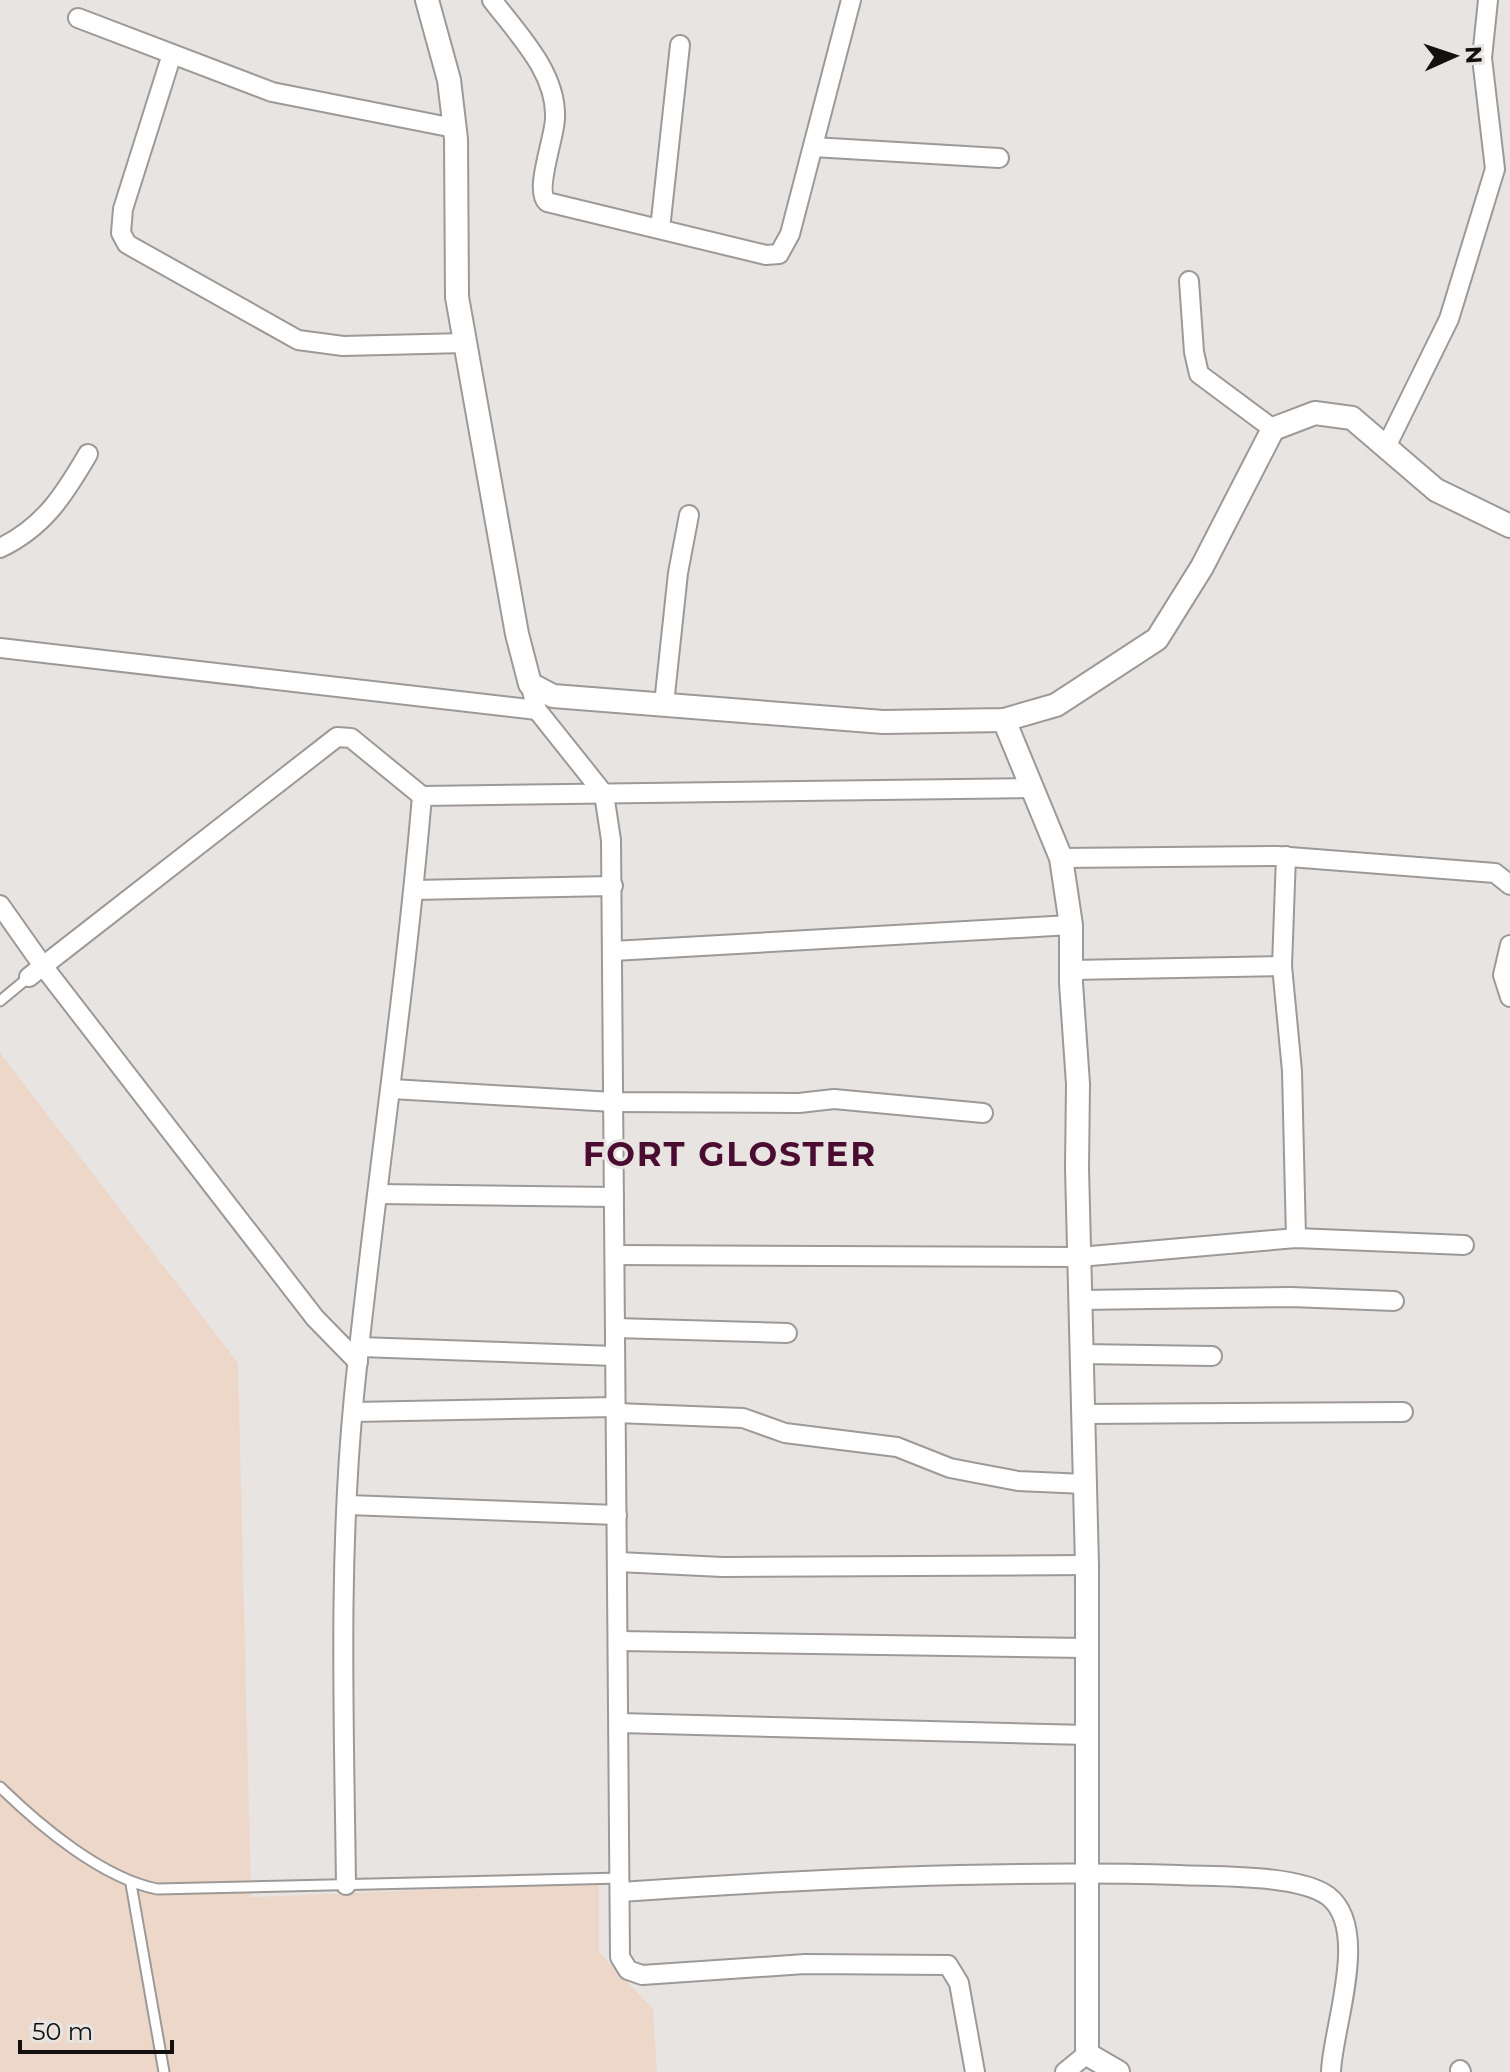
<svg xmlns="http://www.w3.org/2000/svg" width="1510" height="2072" font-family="Montserrat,sans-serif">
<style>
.industrial{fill:#ecd7c9}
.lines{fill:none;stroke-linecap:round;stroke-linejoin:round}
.service-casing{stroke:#9d9997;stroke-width:13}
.minor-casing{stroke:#9d9997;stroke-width:22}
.tertiary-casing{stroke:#9d9997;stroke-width:26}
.service{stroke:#fff;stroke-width:9}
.minor{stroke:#fff;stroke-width:18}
.tertiary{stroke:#fff;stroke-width:22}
.labels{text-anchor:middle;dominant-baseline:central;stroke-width:6;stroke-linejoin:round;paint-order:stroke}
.district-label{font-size:34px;font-weight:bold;letter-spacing:2px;fill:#4a0c31;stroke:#e8e4e2}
</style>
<rect width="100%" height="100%" fill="#e8e4e2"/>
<polygon class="industrial" points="0,1053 238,1363 251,1897 599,1883 599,1952 653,2009 657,2072 0,2072"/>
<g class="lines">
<g class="service-casing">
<g id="service">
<polyline points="0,1001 29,977"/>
<path d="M0,1787c40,39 102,91 157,102l464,-11"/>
<polyline points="131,1884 164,2072"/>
</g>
</g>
<g class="minor-casing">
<g id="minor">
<path d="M492,0c26,34 65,73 63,118 0,19 -21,72 -8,84l219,53 13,-1 11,-20 61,-234"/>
<polyline points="78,18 272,92 454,128"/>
<polyline points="172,54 123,209 121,233 127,244 298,340 343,346 465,343"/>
<polyline points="813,147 999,158"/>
<polyline points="660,229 680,45"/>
<polyline points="1189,281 1194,352 1199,374 1273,429"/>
<polyline points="1386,447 1449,319 1495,169 1482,58 1488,0"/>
<path d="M0,548c44,-21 64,-53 88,-94"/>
<polyline points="0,648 537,710"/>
<polyline points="530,684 537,710 604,794 611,840 620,1957 628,1970 642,1975 805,1964 948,1965 959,1983 975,2072"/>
<polyline points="664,704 678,573 689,515"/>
<polyline points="1286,856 1282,966 1292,1071 1296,1238"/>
<polyline points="1061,858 1277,856 1495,873 1510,885"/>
<polyline points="414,890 613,886"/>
<polyline points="0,905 43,966 315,1318 358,1362"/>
<polyline points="1510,945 1503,975 1510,997"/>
<polyline points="613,951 1071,925"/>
<polyline points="1071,970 1282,966"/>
<polyline points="29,977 337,737 351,738 422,796"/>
<polyline points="392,1089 613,1102 799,1103 834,1099 983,1113"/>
<polyline points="379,1194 614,1197"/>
<polyline points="615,1255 1079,1257 1296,1238 1464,1245"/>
<polyline points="1080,1300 1291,1297 1394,1301"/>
<polyline points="615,1328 787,1333"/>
<polyline points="360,1347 615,1356"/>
<polyline points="1082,1354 1212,1356"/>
<polyline points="353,1412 616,1407"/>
<polyline points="616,1413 743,1418 785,1433 897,1447 950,1468 976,1473 1018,1481 1085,1484"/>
<polyline points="1083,1414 1403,1412"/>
<polyline points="348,1505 617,1515"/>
<polyline points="618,1562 723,1567 1087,1565"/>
<polyline points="619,1641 1087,1648"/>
<polyline points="619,1723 1087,1735"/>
<path d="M346,1885c-2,-163 -8,-327 8,-489 20,-200 51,-399 68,-600l610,-8"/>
<path d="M621,1892c185,-13 372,-22 558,-17 37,2 119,-1 149,21 43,33 4,133 3,176"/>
<polyline points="1460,2070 1461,2072"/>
<polyline points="1065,2072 1087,2054"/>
</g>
</g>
<g class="tertiary-casing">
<g id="tertiary">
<polyline points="427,0 449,80 456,139 457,297 517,634 530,684 553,696 883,722 1004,720 1056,705 1157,639 1202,567 1273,429 1315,413 1352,418 1436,490 1510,526"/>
<polyline points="1004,720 1061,858 1071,925 1071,983 1078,1084 1077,1168 1087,1565 1087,2054 1118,2072"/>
</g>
</g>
<use href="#service" class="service"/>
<use href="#minor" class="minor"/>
<use href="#tertiary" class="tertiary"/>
</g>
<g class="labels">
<g class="district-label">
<text x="730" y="1154">FORT GLOSTER</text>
</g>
</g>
<g transform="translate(1454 56) rotate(87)" stroke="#e8e4e2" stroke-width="6" paint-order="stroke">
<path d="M0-6L14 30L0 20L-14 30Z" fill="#121110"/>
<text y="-12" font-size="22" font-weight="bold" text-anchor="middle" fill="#121110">N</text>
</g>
<path d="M20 2040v12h152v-12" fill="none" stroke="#121110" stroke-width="4"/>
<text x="32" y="2040" font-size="24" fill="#121110" stroke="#e8e4e2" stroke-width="6" paint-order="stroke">50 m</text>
</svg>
